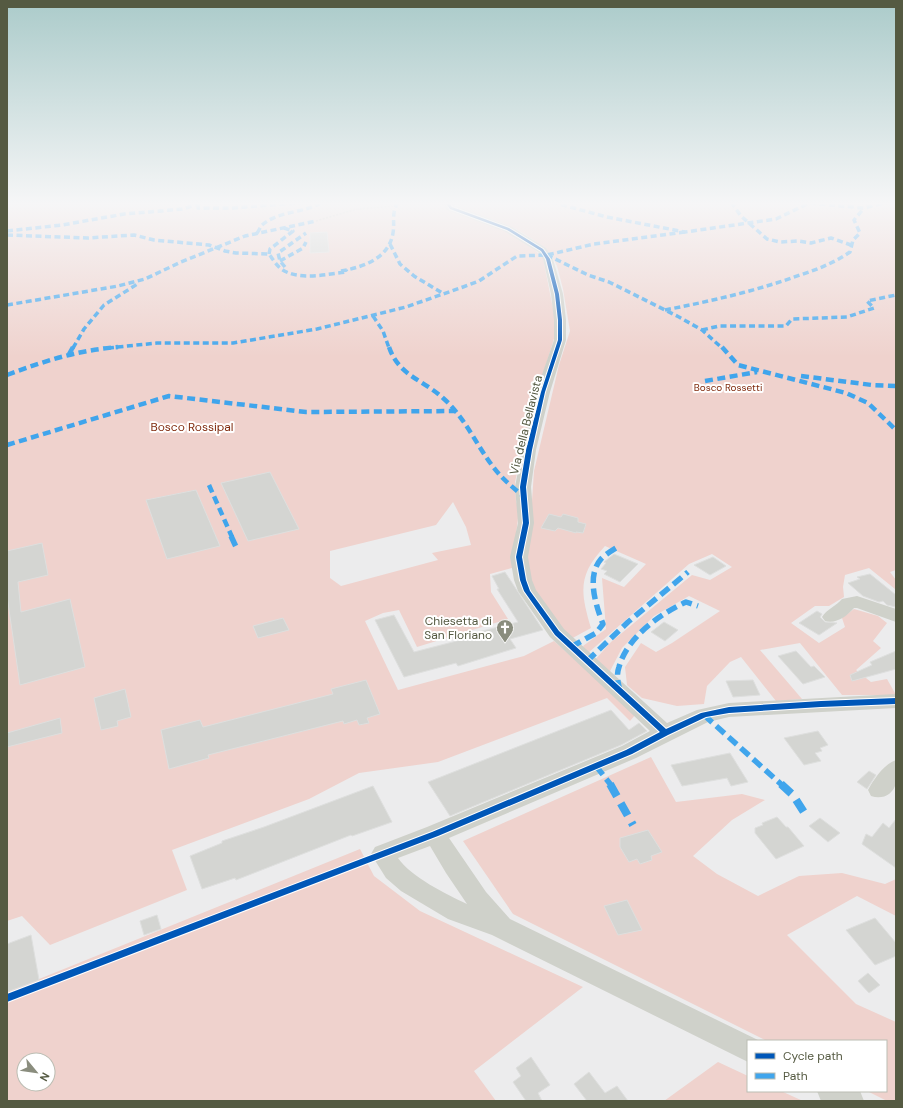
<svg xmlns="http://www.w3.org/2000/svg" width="903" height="1108" font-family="'DM Sans',sans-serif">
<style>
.green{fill:#efd2cd;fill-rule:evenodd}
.building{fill:#d4d5d2;stroke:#dedfde}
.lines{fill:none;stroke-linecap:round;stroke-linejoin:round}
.path{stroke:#c6bdb6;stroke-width:1.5;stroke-dasharray:2 1.5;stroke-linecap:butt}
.minor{fill:#cfd1ca;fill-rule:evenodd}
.quiet-far3{stroke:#40a5ec;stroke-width:3.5;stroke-dasharray:6 3.5;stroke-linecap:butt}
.quiet-far2{stroke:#40a5ec;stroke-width:4.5;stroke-dasharray:8 4.5;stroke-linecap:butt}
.quiet-far1{stroke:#40a5ec;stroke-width:5.5;stroke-dasharray:11 5.5;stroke-linecap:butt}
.quiet{stroke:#40a5ec;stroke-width:8;stroke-dasharray:14 8;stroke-linecap:butt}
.cycleway-casing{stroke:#fff;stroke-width:2}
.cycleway{fill:#0057b8;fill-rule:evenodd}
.labels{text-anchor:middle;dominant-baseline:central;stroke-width:4;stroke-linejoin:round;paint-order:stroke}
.far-park-label{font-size:10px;fill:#802b0e;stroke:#fff}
.street-label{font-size:12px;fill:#555a42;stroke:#fff}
.park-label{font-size:12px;fill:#802b0e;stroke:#fff}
.poi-label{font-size:12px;fill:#555a42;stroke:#fff;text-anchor:end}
</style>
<rect width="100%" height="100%" fill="#ececed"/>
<g class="green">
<path d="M7,202h436v2l55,23 35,21 10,10 14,71 -26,84 -16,69 1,19 3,9 -7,58 -22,6 1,18 17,27 -91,28 -18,-37 -16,3 -18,8 33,69 126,-34 30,-15 82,73 -6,7 -23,-23 -169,64 -79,11 -50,26 -137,51 15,40 -137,55 -28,-29 -15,5zM453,502l13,25 5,18 -39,8 6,7 -97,26 -11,-8v-27l106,-26z"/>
<path d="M453,202h443v368l-6,2 6,8v8l-1,1 -26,-21 -24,7 -2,12 1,10 -15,9h-14l-24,17 28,20 26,-16 -3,-9 12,-9 24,7 9,7 -14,18 8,7 -25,22 15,12 16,-3 9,16h-54l-42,-52 -40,7 42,49 -26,2 -35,-44 -11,5 -23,24 -3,18 -27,2 -35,-8 -15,-13 -2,-18 16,-24 15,9 16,-9 48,-32 -31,-15 -35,20 -32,32 -14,27 -14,-14 17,-19 81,-67 18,5 22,-13 -20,-13 -23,10 -102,90 -4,-8 23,-17 -4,-51 22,9 22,-23 -41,-18c-27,29 -25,45 -14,82l-22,12 -35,-48 -12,-29 10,-62 2,-30 25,-106 11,-34 -7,-42 -6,-23 -5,-10 -7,-8 -13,-9 -16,-10 -19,-8 -38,-12z"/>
<polygon points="651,757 676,802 742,794 765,800 732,820 693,856 717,874 758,896 799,876 842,873 885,884 896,879 896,916 857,896 787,935 856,1004 896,1022 896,1101 887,1101 867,1091 886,1091 886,1041 767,1041 513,914 463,841"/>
<path d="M360,849l14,27 46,35 163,76 -109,84 22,30h-489v-109zM24,1060h24v24h-24z"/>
<polygon points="718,1062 748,1076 748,1091 781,1091 803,1101 664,1101"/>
</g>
<g class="building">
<polygon points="327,232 329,252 310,253 310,233"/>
<polygon points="270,472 299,529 248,541 221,483"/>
<polygon points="196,490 220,546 167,559 146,500"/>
<polygon points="549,514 561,517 563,514 578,518 578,522 586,524 583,533 576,532 576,533 558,528 555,531 541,528"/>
<polygon points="42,543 48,575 18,582 21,612 70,599 85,667 20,685 7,596 7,551"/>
<polygon points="614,554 638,564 620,582 604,574 607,571 601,569 606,563 604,562"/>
<polygon points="713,557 726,566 710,575 694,565"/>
<polygon points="505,572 543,630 510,639 516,648 458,666 456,663 404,677 375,620 394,615 414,652 476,636 474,633 518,622 497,589 499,589 492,576"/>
<polygon points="870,574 896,595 896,607 887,605 883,601 879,602 863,596 848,583 860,579 857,577"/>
<polygon points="817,611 822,614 820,617 825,622 837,623 819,635 799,623"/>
<polygon points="283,618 289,630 258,638 253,626"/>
<polygon points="664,622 678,630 665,641 651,632"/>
<polygon points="796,651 811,667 814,666 825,677 803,684 778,656"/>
<polygon points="896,651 896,669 852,681 850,675 872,665 870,662"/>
<polygon points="366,680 380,714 367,718 369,723 359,725 357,720 344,724 343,721 208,755 209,758 169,769 161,730 200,720 203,727 333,694 331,689"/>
<polygon points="753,680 760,695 733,697 726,681"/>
<polygon points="125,689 131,717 117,721 118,726 101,730 94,698"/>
<polygon points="611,710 629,730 639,723 647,731 621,745 450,816 428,782"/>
<polygon points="60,718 62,733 7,747 7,733"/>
<polygon points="818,731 828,745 820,748 822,751 815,753 821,761 804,765 784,738"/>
<polygon points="730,753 748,782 731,786 727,778 682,786 671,765"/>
<polygon points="869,771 876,775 867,789 857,782"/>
<polygon points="373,786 392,822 352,836 351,835 236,880 235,878 202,889 190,856 222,843 222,841 264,827"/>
<polygon points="777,817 786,827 788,827 804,846 776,859 755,833 755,828 763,825 762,823"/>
<polygon points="820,818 840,833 828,842 809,826"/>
<polygon points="896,819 896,868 862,844 866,834 872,837 883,823 889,828"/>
<polygon points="648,830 662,852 651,856 652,860 640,864 637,859 629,862 620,847 620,838"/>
<polygon points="627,900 642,930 618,935 604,906"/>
<polygon points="157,915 161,929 144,935 140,921"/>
<polygon points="875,918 896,943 896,956 875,965 846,930"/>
<polygon points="31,935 39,980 7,992 7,944"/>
<polygon points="868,973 880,985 869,993 858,981"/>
<polygon points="531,1057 550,1085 538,1093 542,1101 526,1101 513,1082 521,1076 516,1068"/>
<polygon points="589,1072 605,1093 617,1086 628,1101 587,1101 574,1084"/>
</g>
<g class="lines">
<polyline class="path" points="316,221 357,209 395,206"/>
<g class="minor">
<path d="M442,202h10l3,4 57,21 34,21 7,11 10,35 3,26v20l-16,52 -14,58 -5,37 3,36 -6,34 4,23 4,10 28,39 103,94 30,-13 32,-7 167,-9v14l-167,9 -21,5 -72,36 -187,80 37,54 24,27 248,121v1h-10v21l-256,-127 -44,-16 -47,-28 -15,-13 -15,-24 4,-7 52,-20 195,-81 28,-15 -100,-94 -32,-46 -4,-11 -4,-23 8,-34 -3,-36 7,-37 14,-58 18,-52v-20l-3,-26 -8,-35 -5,-7 -34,-21 -57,-21zM430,846l16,27 21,31c-21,-10 -56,-27 -69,-46z"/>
<path d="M857,596l39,13v13l-39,-14h-3c-8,9 -18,16 -29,13l-3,-4c5,-8 14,-11 20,-18z"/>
<path d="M896,760c0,7 1,16 0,23 -3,12 -14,17 -25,13l-3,-6c6,-11 16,-26 28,-30z"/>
<polygon points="817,1091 860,1091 864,1101 821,1101"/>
</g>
<g class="quiet-far3">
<polyline points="552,202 607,217 685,232 776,219 809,203 864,208 888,202"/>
<polyline points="731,202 741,216 767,239 780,242 798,241 811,243 831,238 851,245"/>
<polyline points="198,204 198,208 231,208 310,202"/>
<polyline points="7,231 62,225 124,214 183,209 203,202"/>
<path d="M257,233c2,-2 3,-6 5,-8 16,-14 41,-12 59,-22l-2,-1"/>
<path d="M7,235l81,3 46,-3 20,5 55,5 16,6 11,2 33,1c3,4 6,9 10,13 16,15 48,7 68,5l-1,-2"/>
<polyline points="390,244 400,264 414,276 444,294"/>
<polyline points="269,254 270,249 293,231 284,228"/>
<polyline points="547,255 588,275 609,282 679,317 702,330 722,348"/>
<polyline points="280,261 303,248 306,242"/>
<polyline points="285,267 280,261 278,253 306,233"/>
<path d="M341,271c23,-4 48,-13 52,-38 2,-13 -2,-19 5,-31"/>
<polyline points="7,305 118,286 145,279 181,262 245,236 316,221"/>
<path d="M665,310c46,-9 91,-19 135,-35 18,-6 34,-12 50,-23l3,-12 7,-7 -6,-13 10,-12"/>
<polyline points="373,316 383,331 389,348"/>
<polyline points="702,330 719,326 786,326 792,319 847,317 874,308 867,301 896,295"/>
<polyline points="73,348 84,329 104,305 139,283"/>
<polyline points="108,348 157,343 233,343 317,329 406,307 463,287 479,281 517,256 547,255 594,244 685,232"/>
</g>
<g class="quiet-far2">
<path d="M389,347c10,29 33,32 54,51 24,21 35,52 56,76 7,8 17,16 25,23"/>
<polyline points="722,347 738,365 846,393 868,403 896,430"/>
<polyline points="69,354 73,347"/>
<path d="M7,375c37,-14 72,-25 111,-28"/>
<polyline points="801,376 872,385 896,386"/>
<polyline points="705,381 757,372"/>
<polyline points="7,445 169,396 306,412 456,411"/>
<polyline points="209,485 232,537"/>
</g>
<g class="quiet-far1">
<polyline points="231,536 237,549"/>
<path d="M571,647l25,-14 7,-9c-7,-18 -17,-48 -2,-65 4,-4 10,-8 15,-11"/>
<polyline points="587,661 628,622 688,572"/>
<path d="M620,691c-2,-8 -4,-16 -1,-24 8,-30 41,-53 67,-65l12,4"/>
<polyline points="704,715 782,785"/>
<polyline points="596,766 611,785"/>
</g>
<g class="quiet">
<polyline points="610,784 633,825"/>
<polyline points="781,784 793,795 807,817"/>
</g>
<g class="cycleway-casing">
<polygon id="cycleway" points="445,202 448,202 452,207 509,228 543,249 550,259 559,294 562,320 562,340 545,392 532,450 526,487 529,523 522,557 526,580 530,591 559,631 666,729 701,713 729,707 821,701 896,698 896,704 821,707 729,713 706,717 668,735 632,754 438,836 7,1002 7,994 432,832 626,750 660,732 555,635 524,591 520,580 516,557 523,523 520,487 526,450 541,392 558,340 558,320 555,294 546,259 541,251 507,230 450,209"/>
</g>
<use href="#cycleway" class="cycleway"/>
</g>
<linearGradient id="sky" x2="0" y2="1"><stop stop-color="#abcbca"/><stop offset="0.57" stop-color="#f6f6f7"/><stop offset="1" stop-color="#f6f6f7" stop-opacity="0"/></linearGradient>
<rect width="903" height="357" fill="url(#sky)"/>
<defs>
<g id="church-pin" transform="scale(0.9)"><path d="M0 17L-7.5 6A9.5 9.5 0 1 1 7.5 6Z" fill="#8a8d7e" stroke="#fff"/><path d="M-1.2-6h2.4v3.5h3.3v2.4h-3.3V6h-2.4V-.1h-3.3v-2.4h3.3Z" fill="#fff"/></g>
</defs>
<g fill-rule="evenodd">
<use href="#church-pin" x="505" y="628"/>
</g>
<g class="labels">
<g class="far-park-label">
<text x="728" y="387">Bosco Rossetti</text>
</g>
<g class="street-label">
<text transform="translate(526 425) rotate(-76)">Via della Bellavista</text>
</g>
<g class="park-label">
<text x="192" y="427">Bosco Rossipal</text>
</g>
<g class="poi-label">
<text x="492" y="621">Chiesetta di<tspan x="492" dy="14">San Floriano</tspan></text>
</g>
</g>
<rect width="903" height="1108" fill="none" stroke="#555a42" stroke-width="16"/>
<rect x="747" y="1040" width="140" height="52" fill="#ffffff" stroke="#bbbdb3"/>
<rect x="755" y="1053" width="20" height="6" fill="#0057b8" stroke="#bbbdb3"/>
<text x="783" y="1060" font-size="12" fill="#555a42">Cycle path</text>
<rect x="755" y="1073" width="20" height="6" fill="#40a5ec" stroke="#bbbdb3"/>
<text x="783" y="1080" font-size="12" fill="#555a42">Path</text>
<g transform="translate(36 1072) rotate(119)"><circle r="19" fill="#ffffff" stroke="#bbbdb3"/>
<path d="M0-3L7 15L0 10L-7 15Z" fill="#8a8d7e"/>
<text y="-6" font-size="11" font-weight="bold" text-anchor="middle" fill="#555a42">N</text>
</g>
</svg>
